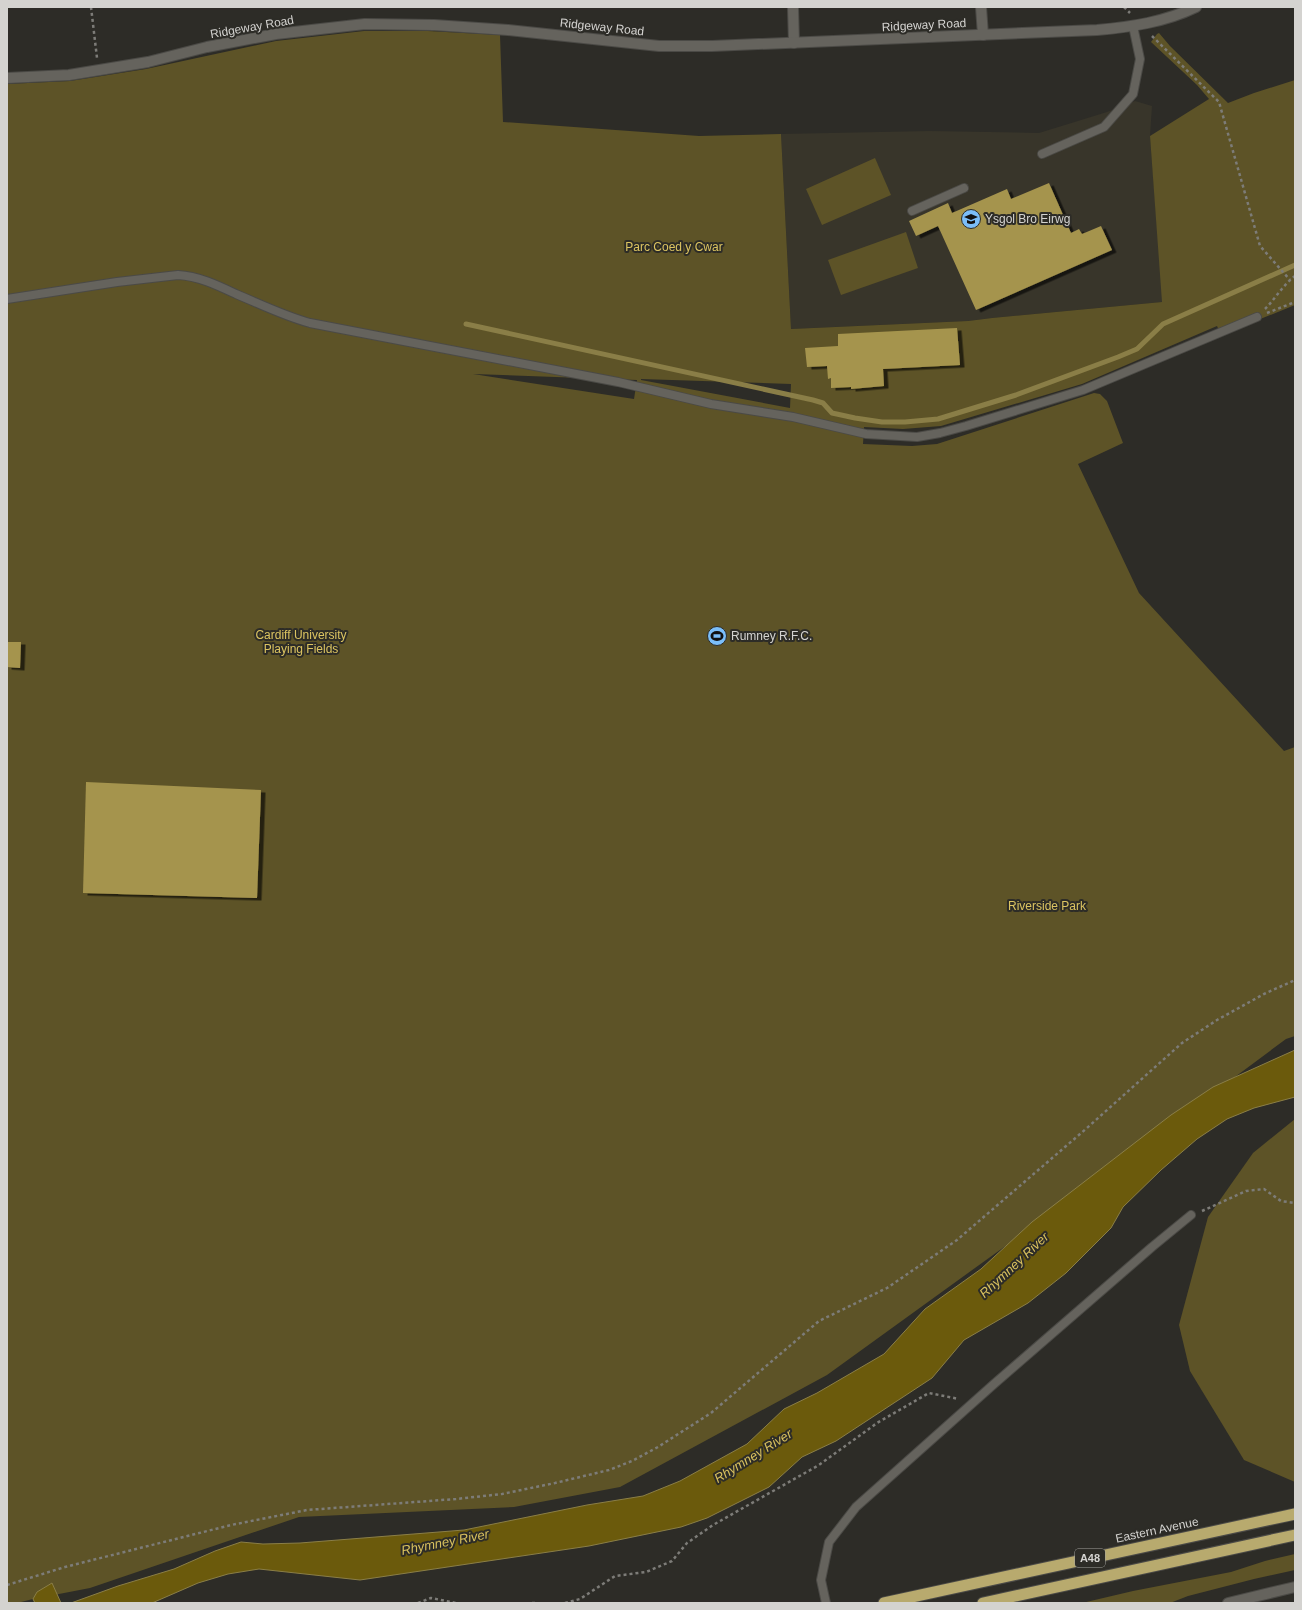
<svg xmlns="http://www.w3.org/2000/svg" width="1302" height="1610" font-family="Helvetica,sans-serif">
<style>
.built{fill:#38352a}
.green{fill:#5d5327;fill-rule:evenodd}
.water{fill:#6b5a0c;stroke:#8a7e47}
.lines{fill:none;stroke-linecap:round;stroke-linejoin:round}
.stream{stroke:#8a7e47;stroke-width:5}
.building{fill:#a5944e;filter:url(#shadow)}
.service-casing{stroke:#4b4a46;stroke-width:10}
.minor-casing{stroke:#4b4a46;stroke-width:12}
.tertiary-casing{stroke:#4b4a46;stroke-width:12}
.trunk-casing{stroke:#4b4a46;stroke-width:13}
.path{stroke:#7d7c78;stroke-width:2.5;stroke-dasharray:3 3;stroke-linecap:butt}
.service{stroke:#65635d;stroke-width:8}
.minor{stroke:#65635d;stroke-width:10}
.tertiary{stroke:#65635d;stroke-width:10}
.trunk{stroke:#b8aa6e;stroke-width:11}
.labels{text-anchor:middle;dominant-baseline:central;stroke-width:4;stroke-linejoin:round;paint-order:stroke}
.shield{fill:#2d2c27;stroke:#a2a19d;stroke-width:1}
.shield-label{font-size:11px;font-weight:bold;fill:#d4d3d0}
.street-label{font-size:12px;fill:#d4d3d0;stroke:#2d2c27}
.poi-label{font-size:12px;fill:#d4d3d0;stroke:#2d2c27;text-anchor:start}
.park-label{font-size:12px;fill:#dcc461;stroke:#2d2c27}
.water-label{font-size:13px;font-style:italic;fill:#d9c15e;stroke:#2d2c27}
</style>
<defs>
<filter id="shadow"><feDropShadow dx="4.5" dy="2.5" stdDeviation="0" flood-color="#0009"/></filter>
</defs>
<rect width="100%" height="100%" fill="#2d2c27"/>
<polygon class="built" points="1135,101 1152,106 1150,136 1163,302 992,318 968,321 791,329 781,134 930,131 1039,133 1107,112"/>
<g class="green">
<path d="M364,31h64l72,4 3,87 196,14 82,-2 10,195 177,-8 24,-3 170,-16 -12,-166 59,-37 -12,-14 -46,-43 6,-8 2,-1 11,13 58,57 26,-10 41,-13v225l-74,30 -4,-9 -135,58 -141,42 -38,3 -39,-2 -1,17 49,2 25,-2 157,-51 6,1 7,7 16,42 -45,21 61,129 145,158 11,-4v289l-9,3 -217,161 -242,175 -207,112 -106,20 -215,10 -209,71 -57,11 -16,4h-10v-1519l63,-3 76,-12 130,-28zM473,374l164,6 -3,19zM641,379l150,5 -1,24 -149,-28z"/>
<polygon points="875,158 891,195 822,225 806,189"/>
<polygon points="906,232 918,268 841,295 828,260"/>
<polygon points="1295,1119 1295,1482 1244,1460 1190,1371 1179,1325 1208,1217 1253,1153"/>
<polygon points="1295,1554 1295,1570 1254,1579 1188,1596 1170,1603 1082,1603 1133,1591 1231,1572 1265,1561"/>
</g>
<g class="water">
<polygon points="1295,1050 1295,1097 1254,1108 1227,1119 1197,1139 1161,1170 1123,1207 1111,1228 1066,1273 1028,1303 964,1340 932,1378 836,1441 802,1457 769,1487 707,1518 681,1527 589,1546 360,1580 259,1569 228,1574 198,1583 152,1603 71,1603 118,1586 174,1569 215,1551 241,1542 263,1544 300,1543 464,1530 587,1505 643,1496 680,1481 747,1444 784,1409 817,1393 884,1354 925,1309 981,1269 1032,1222 1171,1115 1213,1087"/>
<polygon points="52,1583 61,1603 35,1603 33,1599 37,1592"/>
</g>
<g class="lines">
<polyline class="stream" points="466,324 813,400 823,403 832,413 855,418 882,422 905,422 938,419 1016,395 1118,357 1137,349 1163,324 1295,265"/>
</g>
<g class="building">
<polygon points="1049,183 1071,233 1079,229 1082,234 1101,226 1112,250 976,310 938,226 916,236 909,221 948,203 952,213 1007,189 1011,199"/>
<polygon points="957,328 960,365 883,369 884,386 851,389 851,387 831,388 831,378 828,379 827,366 807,367 805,348 838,346 838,334"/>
<polygon points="7,642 21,642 20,668 7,667"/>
<polygon points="86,782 261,790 257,898 83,893"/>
</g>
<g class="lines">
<g class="service-casing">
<g id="service">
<polyline points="1042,154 1104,127 1133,94 1140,59 1133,26"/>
<polyline points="912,211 964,188"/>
<path d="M7,299l110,-17 61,-7c20,1 39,10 58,19 24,10 48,22 74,29l308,59 93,22 82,13 73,17 51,3 23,-4 26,-7 117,-36 174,-73"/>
<polyline points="826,1603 821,1580 829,1542 856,1507 994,1384 1152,1247 1191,1215"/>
</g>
</g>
<g class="minor-casing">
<g id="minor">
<polyline points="793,7 794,43"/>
<polyline points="981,7 983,35"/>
<path d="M7,78l62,-3 79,-13 59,-15 69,-13 89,-10 69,1 74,5 151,16h53l385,-16c34,-3 68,-8 99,-23"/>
</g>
</g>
<g class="tertiary-casing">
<polyline id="tertiary" points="1228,1603 1295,1587"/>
</g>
<g class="trunk-casing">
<g id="trunk">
<polyline points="884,1603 1295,1514"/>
<polyline points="983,1603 1295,1535"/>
</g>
</g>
<g class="path">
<polyline points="91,7 97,58"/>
<polyline points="1124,7 1130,13"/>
<polyline points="1152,36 1219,102 1260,246 1290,280"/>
<path d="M1265,309c10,-10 18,-24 30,-33"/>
<polyline points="1267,313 1295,302"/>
<polyline points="1202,1211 1246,1191 1264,1189 1281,1201 1295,1203"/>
<polyline points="7,1585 65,1567 231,1525 307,1510 456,1499 502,1494 555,1483 609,1470 632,1461 658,1447 711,1413 819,1321 887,1288 957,1240 1087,1128 1182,1043 1217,1020 1264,994 1295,980"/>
<polyline points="418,1603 431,1598 456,1603"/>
<polyline points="532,1603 537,1603"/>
<polyline points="565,1603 580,1599 615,1576 646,1572 672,1561 687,1543 713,1525 819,1465 877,1423 929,1393 959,1399"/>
</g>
<use href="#service" class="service"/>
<use href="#minor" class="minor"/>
<use href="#tertiary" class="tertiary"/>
<use href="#trunk" class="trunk"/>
</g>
<defs>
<g id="school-disc" transform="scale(1)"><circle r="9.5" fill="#7bbef8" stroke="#2d2c27"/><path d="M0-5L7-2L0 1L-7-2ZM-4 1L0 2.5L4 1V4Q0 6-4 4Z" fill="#111"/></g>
<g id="stadium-disc" transform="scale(1)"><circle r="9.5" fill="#7bbef8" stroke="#2d2c27"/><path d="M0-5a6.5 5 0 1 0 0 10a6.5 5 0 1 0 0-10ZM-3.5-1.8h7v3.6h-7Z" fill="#111"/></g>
</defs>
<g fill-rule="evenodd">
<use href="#school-disc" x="971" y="219"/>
<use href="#stadium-disc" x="717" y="636"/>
</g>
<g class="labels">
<rect class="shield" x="1075" y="1549" width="30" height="18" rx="3"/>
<g class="shield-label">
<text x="1090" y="1558">A48</text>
</g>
<g class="street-label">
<text transform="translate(924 25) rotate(-3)">Ridgeway Road</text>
<text transform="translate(252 27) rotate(-10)">Ridgeway Road</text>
<text transform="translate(602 27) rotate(6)">Ridgeway Road</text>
<text transform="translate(1157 1530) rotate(-12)">Eastern Avenue</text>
</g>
<g class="poi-label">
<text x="985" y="219">Ysgol Bro Eirwg</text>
<text x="731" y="636">Rumney R.F.C.</text>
</g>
<g class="park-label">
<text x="674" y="247">Parc Coed y Cwar</text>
<text x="301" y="635">Cardiff University<tspan x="301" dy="14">Playing Fields</tspan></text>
<text x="1047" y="906">Riverside Park</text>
</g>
<g class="water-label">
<text transform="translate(1014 1265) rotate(-43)">Rhymney River</text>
<text transform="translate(753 1456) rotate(-32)">Rhymney River</text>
<text transform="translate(445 1542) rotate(-11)">Rhymney River</text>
</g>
</g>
<rect width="1302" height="1610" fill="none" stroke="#d4d3d0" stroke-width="16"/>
</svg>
